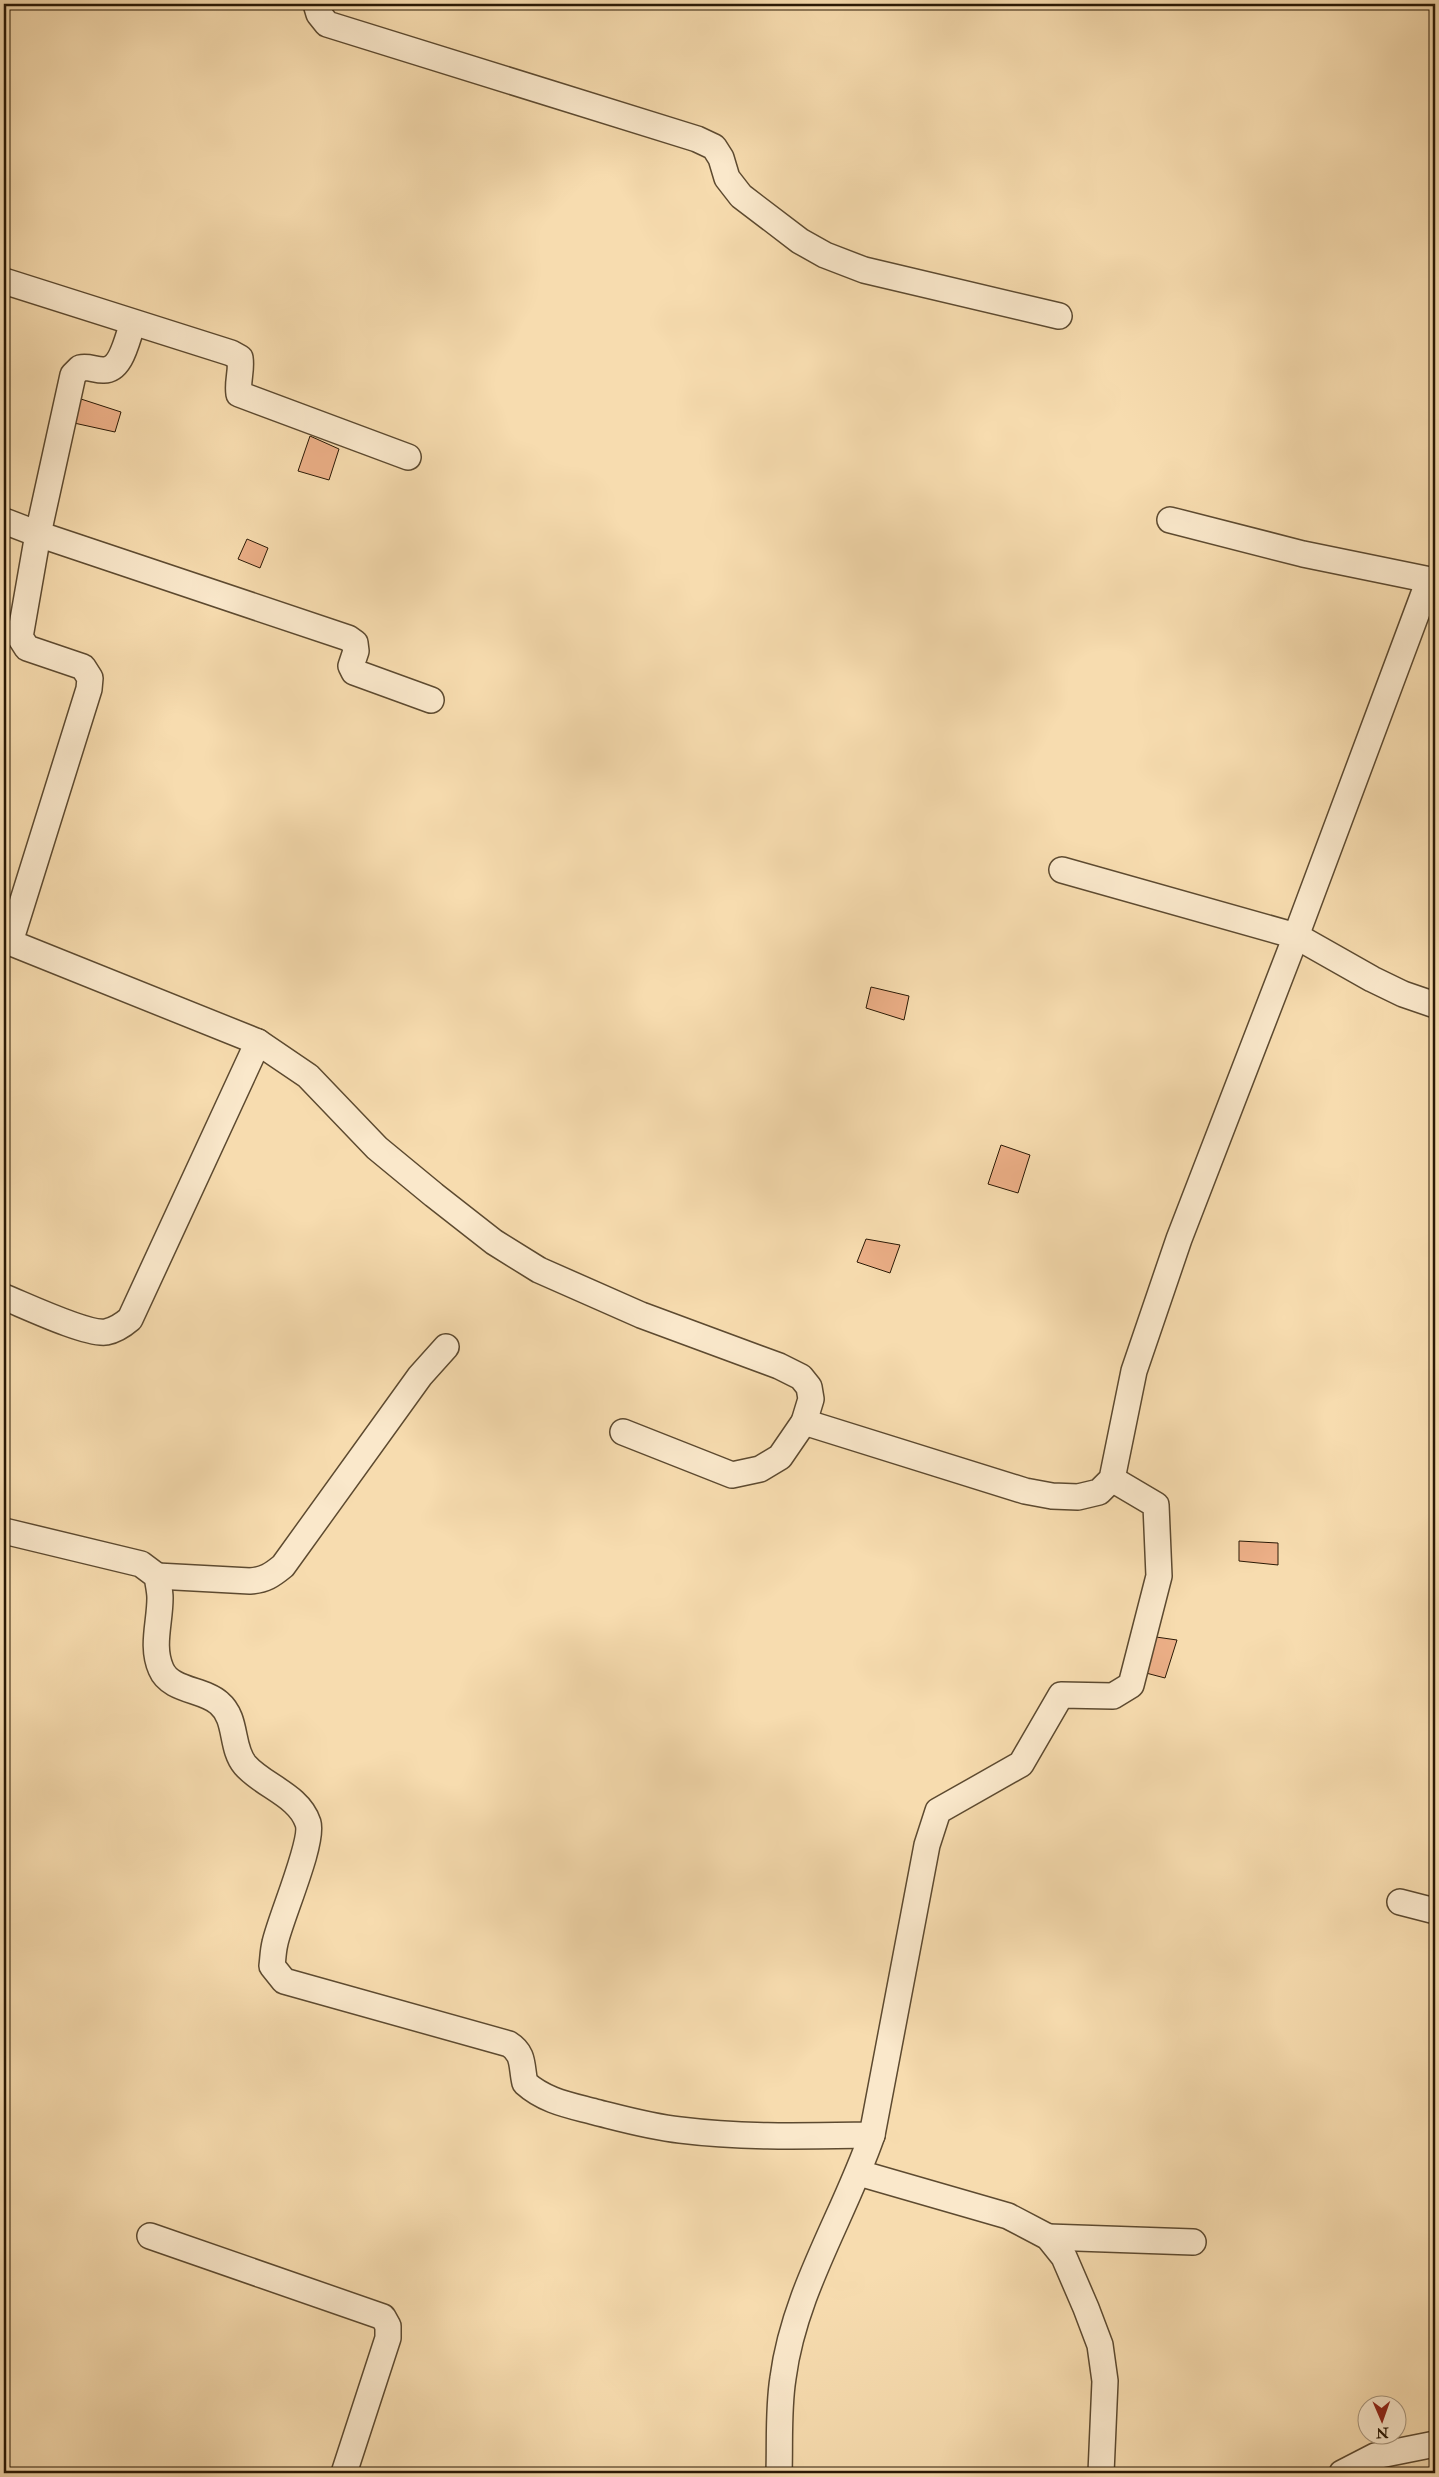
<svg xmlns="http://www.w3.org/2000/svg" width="1439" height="2477" font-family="'IM FELL Double Pica',serif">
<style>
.building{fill:#ecaf87;stroke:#2a1905}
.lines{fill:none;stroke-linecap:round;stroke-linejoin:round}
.street-casing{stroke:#5d4a30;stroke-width:28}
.street{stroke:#fae8cb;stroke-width:25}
</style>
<rect width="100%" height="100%" fill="#f7dcaf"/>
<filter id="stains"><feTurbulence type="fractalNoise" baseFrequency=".004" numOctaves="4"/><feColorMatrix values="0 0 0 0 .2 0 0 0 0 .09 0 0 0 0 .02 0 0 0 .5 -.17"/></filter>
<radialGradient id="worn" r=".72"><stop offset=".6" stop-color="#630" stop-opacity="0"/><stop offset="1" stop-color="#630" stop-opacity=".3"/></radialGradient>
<g class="building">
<polygon points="81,399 121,412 115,432 74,423"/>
<polygon points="310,436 339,449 329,480 298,471"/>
<polygon points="247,539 268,548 260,568 238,559"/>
<polygon points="871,987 909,996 904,1020 866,1008"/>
<polygon points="1001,1145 1030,1155 1018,1193 988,1184"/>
<polygon points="866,1239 900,1245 890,1273 857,1262"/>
<polygon points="1239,1541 1278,1543 1278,1565 1239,1561"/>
<polygon points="1156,1637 1177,1640 1165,1678 1146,1673"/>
</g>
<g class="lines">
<g class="street-casing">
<g id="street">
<polyline points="316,4 319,14 327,24 697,139 714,147 721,158 727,178 741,196 800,241 825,255 864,270 1059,316"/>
<path d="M4,281l227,72 9,5c2,13 -3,23 -1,36l169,63"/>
<polyline points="1170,520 1303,554 1435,581"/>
<polyline points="4,521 38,534 348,638 355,643 356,651 351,666 354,672 431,700"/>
<polyline points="1062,870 1296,936 1372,979 1403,994 1435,1005"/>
<polyline points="4,940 258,1042 308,1076 377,1148 434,1195 494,1242 539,1270 641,1315 779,1366 801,1377 809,1387 811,1399 804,1422 780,1457 760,1469 732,1475 623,1432"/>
<path d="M10,942l79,-253 1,-11 -7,-11 -56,-19 -7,-11 18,-103 35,-159 7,-7c8,-2 15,2 23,2 19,1 24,-32 30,-47"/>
<path d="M4,1297c20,8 83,38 102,35 10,-2 17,-7 24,-13l128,-277"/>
<polyline points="804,1422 1025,1491 1052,1496 1078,1497 1099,1492 1112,1479 1134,1371 1179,1239 1296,936 1429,580"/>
<path d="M4,1531l137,33 16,12c1,7 3,15 3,22 0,25 -9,48 1,71 9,22 43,20 58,34 19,16 11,44 26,62 18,21 54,30 63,58 6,19 -28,96 -33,120 -2,8 -2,15 -3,23l12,15 225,63c16,10 12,23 16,39 20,18 44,22 70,29 28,7 56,15 85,18 64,8 128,6 192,5"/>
<path d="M157,1576l93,5c15,-1 22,-6 33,-15l137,-190 26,-29"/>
<polyline points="1400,1902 1435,1911"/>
<polyline points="859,2173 1008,2216 1048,2237 1064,2257 1086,2308 1100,2345 1105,2381 1101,2473"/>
<polyline points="150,2236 383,2317 388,2326 388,2338 344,2473"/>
<polyline points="1048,2237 1193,2242"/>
<path d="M779,2473c1,-31 -1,-64 4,-95 11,-86 61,-162 89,-243l55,-290 11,-34 83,-47 40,-69 52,1 18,-11 28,-109 -3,-71 -44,-26"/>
<polyline points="1342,2473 1375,2456 1435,2444"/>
</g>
</g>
<use href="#street" class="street"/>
</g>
<rect width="1439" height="2477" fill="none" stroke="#f7dcaf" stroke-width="20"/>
<rect x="5" y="5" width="1429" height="2467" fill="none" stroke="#2a1905" stroke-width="2.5"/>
<rect x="10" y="10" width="1419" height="2457" fill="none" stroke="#2a1905"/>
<g transform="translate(1382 2420) rotate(178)"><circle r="24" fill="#fae8cb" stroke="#a7957c"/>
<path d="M0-4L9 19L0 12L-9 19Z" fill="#8f2418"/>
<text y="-8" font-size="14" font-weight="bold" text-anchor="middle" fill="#2a1905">N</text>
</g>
<rect width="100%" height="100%" filter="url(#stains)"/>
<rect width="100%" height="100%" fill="url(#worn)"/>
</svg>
